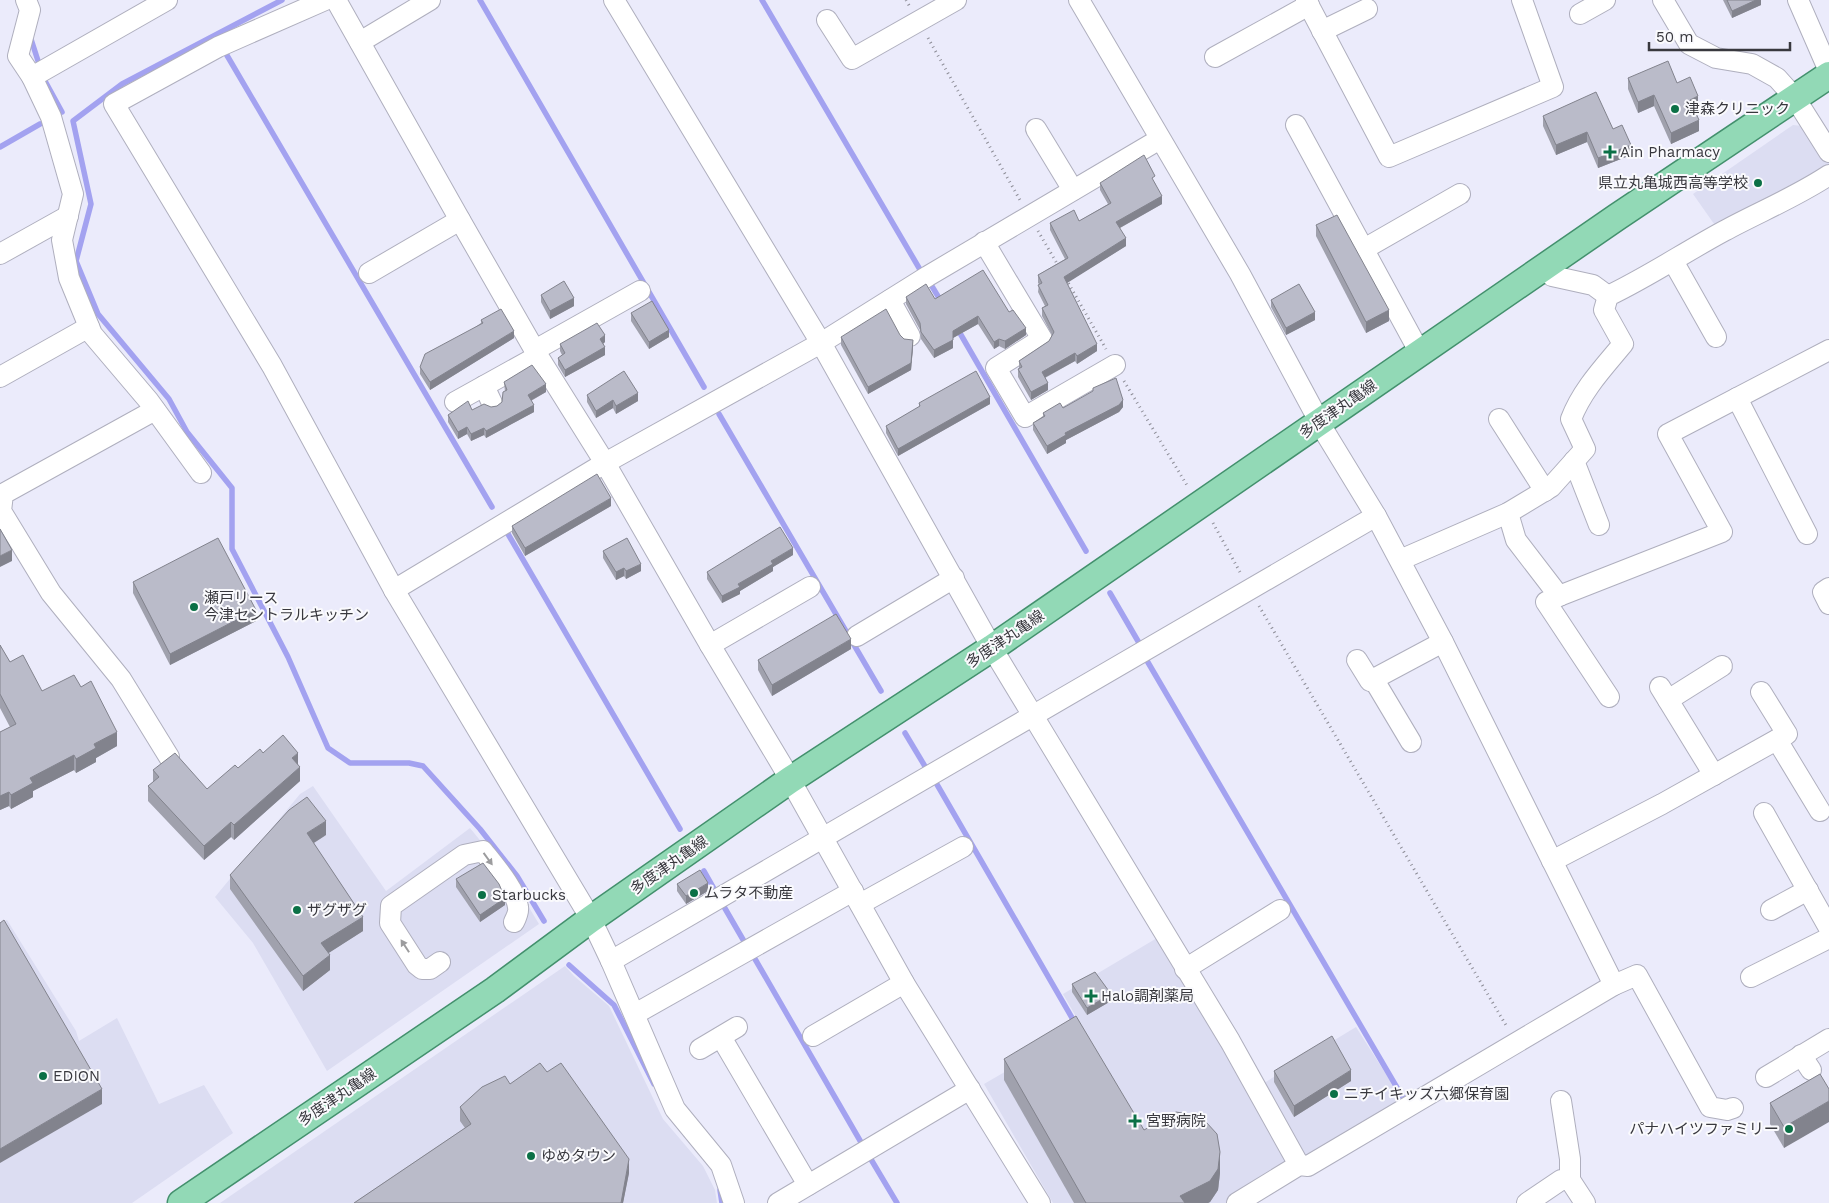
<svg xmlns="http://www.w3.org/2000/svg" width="1829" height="1203" font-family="'Work Sans','Noto Sans JP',sans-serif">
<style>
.built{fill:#dcddf2}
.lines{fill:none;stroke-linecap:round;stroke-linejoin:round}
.stream{stroke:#a3a2f0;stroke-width:5.5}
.minor-casing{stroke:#afafbe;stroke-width:22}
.major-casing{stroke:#43906d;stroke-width:29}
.path{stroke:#8e8e98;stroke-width:3;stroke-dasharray:1 4;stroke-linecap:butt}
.minor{stroke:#fff;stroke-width:20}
.major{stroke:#92d9b6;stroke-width:26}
.wall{fill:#a0a1ad}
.shaded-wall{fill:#82838d}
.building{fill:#babbc9;stroke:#82838d}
.oneway{fill:#9c9c9e}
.poi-dot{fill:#0b7046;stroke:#fafafd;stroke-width:2}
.labels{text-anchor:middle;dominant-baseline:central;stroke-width:4;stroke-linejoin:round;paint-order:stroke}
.poi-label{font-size:15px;fill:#38383e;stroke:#fafafd;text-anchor:start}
.street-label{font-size:15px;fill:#38383e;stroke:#fafafd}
</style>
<rect width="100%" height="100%" fill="#ebebfb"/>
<g class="built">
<polygon points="1793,125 1802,126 1826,163 1829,162 1829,172 1719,231 1693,194"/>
<polygon points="313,786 386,891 470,828 513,881 539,924 327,1071 253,943 215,897 300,794"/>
<polygon points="7,920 76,1031 79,1041 117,1018 159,1104 204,1085 233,1133 132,1203 0,1203 0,924"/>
<polygon points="1157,938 1287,1158 1284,1170 1227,1203 1053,1203 984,1084 1082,1027 1063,994"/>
<polygon points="565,966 574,976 609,1006 663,1119 703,1166 715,1190 717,1203 220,1203"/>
<polygon points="1356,1027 1405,1104 1308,1160 1264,1083"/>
</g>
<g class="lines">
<g class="stream">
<polyline points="282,0 122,84 73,121 91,204 76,261 98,314 169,399 187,432 232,488 232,549 288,657 328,748 350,763 409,763 423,766 480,829 517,876 544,921"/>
<polyline points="480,0 704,387"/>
<polyline points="762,0 922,273"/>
<polyline points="30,36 40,67"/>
<polyline points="225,52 492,507"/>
<polyline points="45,81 62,112"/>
<polyline points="0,147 40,124"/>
<polyline points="930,283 942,303"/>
<polyline points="957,328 1086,551"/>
<polyline points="719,414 881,691"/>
<polyline points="508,534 680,829"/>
<polyline points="1110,593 1142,648"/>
<polyline points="1146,659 1406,1103"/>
<polyline points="905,733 929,773"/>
<polyline points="935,781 1075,1023"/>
<polyline points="704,871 717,894"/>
<polyline points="723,905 745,943"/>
<polyline points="755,959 862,1144"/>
<polyline points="569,965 614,1005 654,1084"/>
<polyline points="869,1156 897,1203"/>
<polyline points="720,1190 722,1203"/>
</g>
<g class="minor-casing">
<g id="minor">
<polyline points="26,0 30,10 18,56 32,77 51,117 73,194 62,240 69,278 92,334 148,400 201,473"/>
<polyline points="325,0 218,47 114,104 272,366 394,590 591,919 611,961 675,1109 721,1165 734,1203"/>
<polyline points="336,0 460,220 538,356 605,463 710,645 783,767 904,983 1040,1203"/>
<polyline points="614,0 821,343 992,648 1230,1041 1299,1165"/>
<polyline points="1079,0 1240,274 1326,434 1376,516 1443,642 1614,985"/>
<polyline points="1306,0 1389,157 1553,87 1522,0"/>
<polyline points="1663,0 1689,44 1716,58 1752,64 1777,78 1795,98 1829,152"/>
<polyline points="1798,0 1829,71"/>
<polyline points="1580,14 1605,0"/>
<polyline points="827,20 852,59 956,0"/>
<polyline points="1322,31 1367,9"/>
<polyline points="360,42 430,0"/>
<polyline points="1215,57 1309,5"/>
<polyline points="32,77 167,0"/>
<polyline points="1296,125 1420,353"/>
<polyline points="1036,129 1073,190"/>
<polyline points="984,242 1042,339 996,368 1025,417 1115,365"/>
<polyline points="1364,249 1460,194"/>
<polyline points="0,254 68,216"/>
<polyline points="1673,261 1716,337"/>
<polyline points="1545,267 1552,276 1593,285 1608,296"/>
<polyline points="369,273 460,220"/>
<polyline points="890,300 910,336"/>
<polyline points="535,350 640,291"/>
<polyline points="0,377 89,327"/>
<polyline points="484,386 492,403"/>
<polyline points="1737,398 1807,534"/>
<polyline points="455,402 538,356"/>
<polyline points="155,410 3,494 1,511 51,593 121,679 169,757"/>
<polyline points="1499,419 1545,491"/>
<polyline points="1574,461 1599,525"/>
<polyline points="1508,513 1516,540 1559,596 1546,602 1609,697"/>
<path d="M1400,560l108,-47 43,-26 34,-38 -14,-30c11,-29 33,-52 52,-75l-19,-34 4,-14c40,-19 77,-44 116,-65 35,-19 72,-34 105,-56"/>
<polyline points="1829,588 1823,592 1829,604"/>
<polyline points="394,590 605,463 821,343 928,276 1160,139"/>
<polyline points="1559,596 1722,532 1668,434 1829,350"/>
<polyline points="857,636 954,578"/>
<polyline points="710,645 810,587"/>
<polyline points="1357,660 1370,681 1443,642"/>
<polyline points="1374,680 1411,742"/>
<polyline points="1660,687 1714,775"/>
<polyline points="1668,700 1722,666"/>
<polyline points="1777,740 1820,811"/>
<polyline points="1764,813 1829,928"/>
<polyline points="1552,861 1662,804 1787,734 1761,692"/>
<polyline points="860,904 963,847"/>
<polyline points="1771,910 1808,890"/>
<polyline points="611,961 1376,516"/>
<path d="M440,962l-10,7h-8l-5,-4 -27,-42 1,-17 73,-51 19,-4c10,13 33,39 35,56 1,5 -2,11 -4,15"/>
<polyline points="1185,969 1280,910"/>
<polyline points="1751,977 1829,938"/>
<polyline points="635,1014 853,891"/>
<polyline points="813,1036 904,983"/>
<polyline points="721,1037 808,1185"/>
<polyline points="700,1049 737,1027"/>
<polyline points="1801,1055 1811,1070"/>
<polyline points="1766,1077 1829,1039"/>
<polyline points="1561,1101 1570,1159 1570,1180"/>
<polyline points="778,1203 970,1089"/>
<polyline points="1237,1203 1299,1165 1308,1166 1614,985 1637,975 1710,1107 1727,1110 1733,1108"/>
<polyline points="1527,1203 1561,1180 1570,1180 1585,1203"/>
</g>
</g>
<g class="major-casing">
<polyline id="major" points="181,1203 495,990 591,919 790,780 992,648 1617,217 1829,75"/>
</g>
<g class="path">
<polyline points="906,0 910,7"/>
<polyline points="928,38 1020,200"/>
<polyline points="1038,231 1059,267"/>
<polyline points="1066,279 1106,349"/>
<polyline points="1124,381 1188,487"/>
<polyline points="1213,523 1241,574"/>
<polyline points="1259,606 1507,1027"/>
</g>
<use href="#minor" class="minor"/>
<use href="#major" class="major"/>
</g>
<g class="wall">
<polygon points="1723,0 1761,0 1761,5 1732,18"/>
<polygon points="1628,78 1698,107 1694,109 1699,131 1671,144 1654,106 1638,113 1628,89"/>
<polygon points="1543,116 1613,129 1631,155 1598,168 1587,142 1556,155 1543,126"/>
<polygon points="1100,183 1155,183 1162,204 1120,228 1126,246 1066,283 1097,351 1077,364 1075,361 1045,378 1048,390 1031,400 1018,377 1018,369 1019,369 1019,361 1049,341 1052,335 1042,316 1042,308 1045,306 1038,292 1039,284 1038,283 1038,275 1065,259 1050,230 1050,223 1079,221 1108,204 1100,190"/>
<polygon points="1316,225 1389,321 1366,333 1316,236"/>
<polygon points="541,295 574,306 550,319 541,302"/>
<polygon points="906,297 935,299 1009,312 1026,335 1005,349 999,346 994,349 978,324 953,338 953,348 934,358 921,339 920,330 906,304"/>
<polygon points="1271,300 1315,320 1286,335 1271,307"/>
<polygon points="631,313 669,337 649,349 631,321"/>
<polygon points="481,320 514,338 430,390 420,374 420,367 481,323"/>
<polygon points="900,335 913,347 911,370 868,394 841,345 841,337"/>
<polygon points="605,342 603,344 605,355 565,377 558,365 558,358 562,355 560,351 560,344"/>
<polygon points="504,382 546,392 531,401 534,412 486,438 484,435 471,441 467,434 458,439 448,422 448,415 497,406 502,402 505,392"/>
<polygon points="587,395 638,401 616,414 613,408 596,418 587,402"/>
<polygon points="919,403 990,404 898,456 886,433 886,426 919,407"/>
<polygon points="1123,407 1119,412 1066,440 1066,443 1047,454 1033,430 1033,423 1043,416 1043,413 1063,408"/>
<polygon points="611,506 525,556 512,533 512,526"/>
<polygon points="603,551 641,571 626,579 624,576 616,580 603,558"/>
<polygon points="793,555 773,567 773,571 740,591 740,594 722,603 707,579 707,572"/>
<polygon points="133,582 256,621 170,665 133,593"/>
<polygon points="0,645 10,662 42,691 81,687 117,746 96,758 96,762 76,773 74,770 33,791 33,797 11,809 9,806 0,810 0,732 10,727 0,708"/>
<polygon points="851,649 772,696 758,670 758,660"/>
<polygon points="263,753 298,764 300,781 234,840 231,837 204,860 148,801 148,786 153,782 153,770 207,789"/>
<polygon points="326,835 314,843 363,931 328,953 330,970 303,991 230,889 230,875"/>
<polygon points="456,879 505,905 480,922 456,887"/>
<polygon points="677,884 708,891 686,904 677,891"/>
<polygon points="1072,984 1111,1001 1087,1015 1072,992"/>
<polygon points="1004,1059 1144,1130 1220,1173 1218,1190 1210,1202 1208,1203 1074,1203 1004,1080"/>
<polygon points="1274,1071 1351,1081 1294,1117 1274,1082"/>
<polygon points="1820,1074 1784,1148 1770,1124 1770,1103"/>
<polygon points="510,1084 629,1173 623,1203 354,1203 465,1128 460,1121 460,1107"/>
</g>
<g class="shaded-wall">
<polygon points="1756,0 1761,0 1761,5 1732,18 1732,11"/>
<polygon points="1654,95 1654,106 1638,113 1638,102"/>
<polygon points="1698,96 1698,107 1690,111 1690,100"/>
<polygon points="1699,120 1699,131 1671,144 1671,133"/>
<polygon points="1587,132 1587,142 1556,155 1556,145"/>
<polygon points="1631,145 1631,155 1598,168 1598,158"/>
<polygon points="1162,196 1162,204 1116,230 1116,222"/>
<polygon points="1126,238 1126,246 1064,285 1064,277"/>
<polygon points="574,298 574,306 550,319 550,311"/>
<polygon points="1389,310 1389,321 1366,333 1366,322"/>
<polygon points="1315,312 1315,320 1286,335 1286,328"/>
<polygon points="978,316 978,324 953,338 953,331"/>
<polygon points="1026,328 1026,335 1005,349 1005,341"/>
<polygon points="669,330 669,337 649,349 649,342"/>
<polygon points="514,331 514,338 430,390 430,382"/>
<polygon points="605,335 605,342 600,346 600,339"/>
<polygon points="999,339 999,346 994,349 994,342"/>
<polygon points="913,340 913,347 911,370 868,394 868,387"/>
<polygon points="953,340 953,348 934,358 934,350"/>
<polygon points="1097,344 1097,351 1077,364 1077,356"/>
<polygon points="605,347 605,355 565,377 565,370"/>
<polygon points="1075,353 1075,361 1042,379 1042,372"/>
<polygon points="1048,383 1048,390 1031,400 1031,392"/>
<polygon points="546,384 546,392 528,402 528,395"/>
<polygon points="638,393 638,401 616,414 616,406"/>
<polygon points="990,397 990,404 898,456 898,449"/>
<polygon points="613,400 613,408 596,418 596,411"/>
<polygon points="1123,400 1123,407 1119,412 1066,440 1066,443 1047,454 1047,446 1065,433"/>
<polygon points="534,405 534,412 486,438 486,431"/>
<polygon points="467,427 467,434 458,439 458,432"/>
<polygon points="484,428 484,435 471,441 471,434"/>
<polygon points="611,498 611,506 525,556 525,548"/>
<polygon points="793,548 793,555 773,567 773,571 740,591 740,594 722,603 722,596 771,561"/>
<polygon points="12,550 12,561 0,567 0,556"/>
<polygon points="641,564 641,571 626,579 626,571"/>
<polygon points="624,568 624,576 616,580 616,572"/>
<polygon points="256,610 256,621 170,665 170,654"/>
<polygon points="851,639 851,649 772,696 772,685"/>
<polygon points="117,732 117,746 96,758 96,762 76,773 76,759 94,744"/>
<polygon points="298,753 298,767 292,758"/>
<polygon points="74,755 74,770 33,791 33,797 11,809 11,795 30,778"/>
<polygon points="300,767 300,781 234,840 234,825"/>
<polygon points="9,792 9,806 0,810 0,796"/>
<polygon points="326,821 326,835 307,847 307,833"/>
<polygon points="231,822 231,837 204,860 204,846"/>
<polygon points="708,883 708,891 686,904 686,896"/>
<polygon points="505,898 505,905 480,922 480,915"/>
<polygon points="363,917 363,931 321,958 321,943"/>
<polygon points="330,955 330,970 303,991 303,976"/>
<polygon points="1111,994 1111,1001 1087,1015 1087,1008"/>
<polygon points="1351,1070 1351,1081 1294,1117 1294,1106"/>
<polygon points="102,1089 102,1104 0,1163 0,1149"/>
<polygon points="1829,1101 1829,1122 1784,1148 1784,1127"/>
<polygon points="1220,1152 1220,1173 1218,1190 1210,1202 1208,1203 1180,1203 1180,1196"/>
<polygon points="629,1159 629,1173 623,1203 621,1203"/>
</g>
<g class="building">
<polygon points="1727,0 1756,0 1732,11"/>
<polygon points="1668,61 1677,83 1690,77 1698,96 1690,100 1699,120 1671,133 1654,95 1638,102 1628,78"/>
<polygon points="1596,92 1613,129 1622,125 1631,145 1598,158 1587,132 1556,145 1543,116"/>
<polygon points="1144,155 1155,176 1152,178 1162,196 1116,222 1126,238 1064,277 1097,344 1077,356 1075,353 1042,372 1048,383 1031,392 1018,369 1022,367 1019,361 1049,341 1054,332 1042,308 1048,305 1038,285 1042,283 1038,275 1068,258 1050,223 1074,210 1079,221 1111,203 1100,183"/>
<polygon points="1337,215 1389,310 1366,322 1316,225"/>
<polygon points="983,270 1009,312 1013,310 1026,328 1005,341 999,339 994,342 978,316 953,331 953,340 934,350 921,332 920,323 906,297 926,284 935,299"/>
<polygon points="564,281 574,298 550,311 541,295"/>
<polygon points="1299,284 1315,312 1286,328 1271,300"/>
<polygon points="652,301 669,330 649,342 631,313"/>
<polygon points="501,309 514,331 430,382 420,367 425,354 483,323 481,320"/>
<polygon points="886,309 900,335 904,339 913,340 911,363 868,387 841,337"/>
<polygon points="597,323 605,335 600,339 605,347 565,370 558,358 565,353 560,344"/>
<polygon points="532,365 546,384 528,395 534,405 486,431 484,428 471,434 467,427 458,432 448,415 468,401 472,410 484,404 491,407 497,406 502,402 503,392 507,390 504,382"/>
<polygon points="624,371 638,393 616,406 613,400 596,411 587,395"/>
<polygon points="976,371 990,397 898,449 886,426 920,406 919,403"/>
<polygon points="1116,378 1123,400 1119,405 1065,433 1066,435 1047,446 1033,423 1045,416 1043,413 1060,403 1063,408 1093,391 1093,388"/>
<polygon points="597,474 611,498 525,548 512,526"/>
<polygon points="780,527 793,548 771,561 773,564 738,584 740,587 722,596 707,572"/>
<polygon points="0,529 12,550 0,556"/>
<polygon points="218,538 256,610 170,654 133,582"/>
<polygon points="627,538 641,564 626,571 624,568 616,572 603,551"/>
<polygon points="836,614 851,639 772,685 758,660"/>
<polygon points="0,645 10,662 23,655 42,691 74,675 81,687 91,681 117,732 94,744 96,748 76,759 74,755 30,778 33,783 11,795 9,792 0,796 0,732 16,724 0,694"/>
<polygon points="283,735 298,753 292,758 300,767 234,825 231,822 204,846 148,786 159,777 153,770 175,753 207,789 235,765 238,768 260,749 263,753"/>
<polygon points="307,797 326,821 307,833 363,917 321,943 330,955 303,976 230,875 289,810"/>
<polygon points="483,863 499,884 505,898 480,915 456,879"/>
<polygon points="700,870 708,883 686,896 677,884"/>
<polygon points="4,920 102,1089 0,1149 0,923"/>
<polygon points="1095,972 1111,994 1087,1008 1072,984"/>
<polygon points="1076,1016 1144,1130 1176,1112 1194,1115 1206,1122 1217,1134 1220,1152 1218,1169 1210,1181 1180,1196 1185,1203 1086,1203 1004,1059"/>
<polygon points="1332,1036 1351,1070 1294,1106 1274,1071"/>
<polygon points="540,1063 547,1072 561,1063 629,1159 621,1203 354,1203 471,1124 460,1107 482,1087 505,1076 510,1084"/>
<polygon points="1820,1074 1829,1089 1829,1101 1784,1127 1770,1103"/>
</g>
<defs><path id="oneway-solid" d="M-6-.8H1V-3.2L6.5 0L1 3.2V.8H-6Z" transform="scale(1.25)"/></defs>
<g class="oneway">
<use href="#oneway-solid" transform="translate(488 859) rotate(54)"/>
<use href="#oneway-solid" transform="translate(405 946) rotate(-123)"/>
</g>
<g class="poi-dot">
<circle cx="1675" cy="109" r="5"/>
<path d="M1607.5 144.5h5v5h5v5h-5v5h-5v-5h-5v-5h5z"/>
<circle cx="1758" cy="183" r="5"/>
<circle cx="194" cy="607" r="5"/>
<circle cx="694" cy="893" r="5"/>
<circle cx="482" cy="895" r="5"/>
<circle cx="297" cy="910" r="5"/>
<path d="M1088.5 988.5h5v5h5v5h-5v5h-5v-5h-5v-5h5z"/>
<circle cx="43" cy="1076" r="5"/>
<circle cx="1334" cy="1094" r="5"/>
<path d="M1132.5 1113.5h5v5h5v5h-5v5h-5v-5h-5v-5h5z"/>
<circle cx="1789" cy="1129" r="5"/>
<circle cx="531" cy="1156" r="5"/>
</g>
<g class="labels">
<g class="poi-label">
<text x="1685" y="109">津森クリニック</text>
<text x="1620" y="152">Ain Pharmacy</text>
<text x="1748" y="183" text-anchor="end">県立丸亀城西高等学校</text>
<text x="204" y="598">瀬戸リース<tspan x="204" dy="17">今津セントラルキッチン</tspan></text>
<text x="704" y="893">ムラタ不動産</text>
<text x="492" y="895">Starbucks</text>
<text x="307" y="910">ザグザグ</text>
<text x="1101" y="996">Halo調剤薬局</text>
<text x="53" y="1076">EDION</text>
<text x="1344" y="1094">ニチイキッズ六郷保育園</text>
<text x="1146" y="1121">宮野病院</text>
<text x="1779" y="1129" text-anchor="end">パナハイツファミリー</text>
<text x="541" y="1156">ゆめタウン</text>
</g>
<g class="street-label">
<text transform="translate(1338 409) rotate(-35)">多度津丸亀線</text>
<text transform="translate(1005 639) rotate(-34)">多度津丸亀線</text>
<text transform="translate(669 865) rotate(-35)">多度津丸亀線</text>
<text transform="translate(337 1097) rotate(-34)">多度津丸亀線</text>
</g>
</g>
<path d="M1649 42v8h141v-8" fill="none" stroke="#38383e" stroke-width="2.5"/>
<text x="1656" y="42" font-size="15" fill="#38383e" stroke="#fafafd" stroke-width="4" paint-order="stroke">50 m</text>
</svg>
